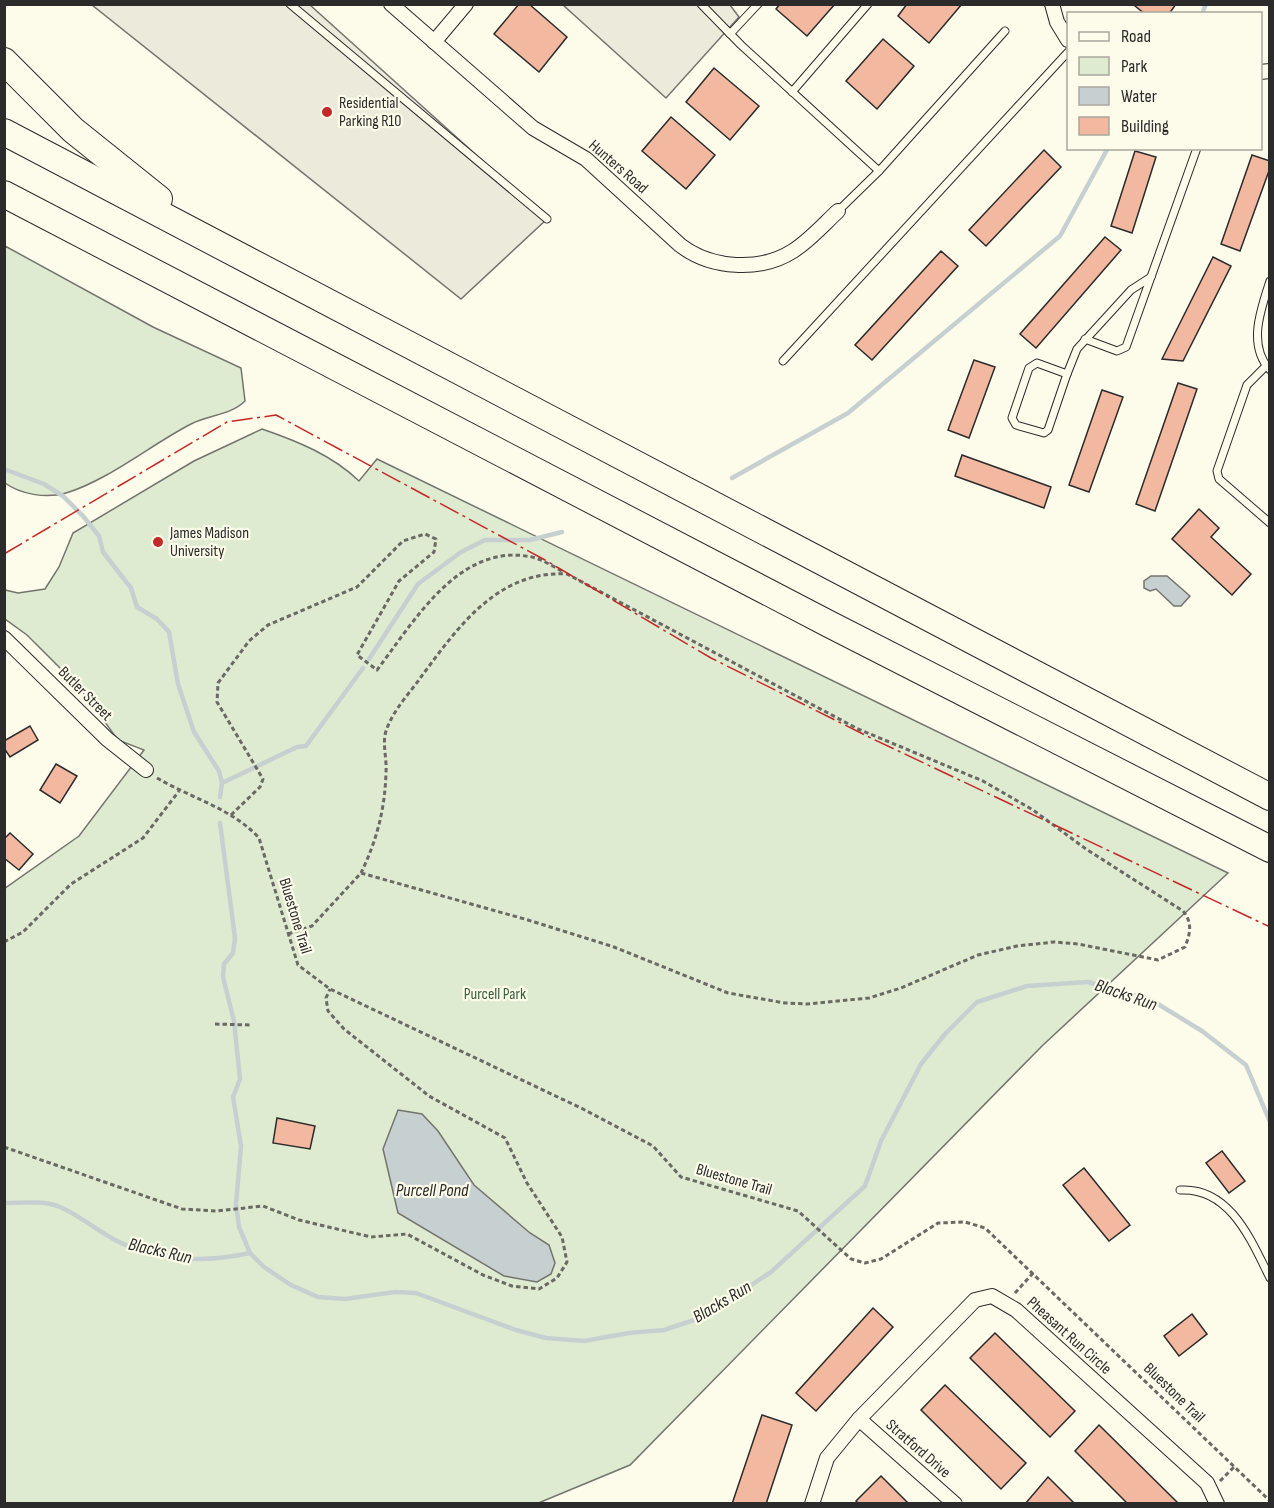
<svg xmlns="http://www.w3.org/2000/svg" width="1274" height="1508" font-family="'Sofia Sans Condensed',sans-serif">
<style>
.green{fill:#deebd1;stroke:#74746e;stroke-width:1.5}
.parking{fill:#eceadb;stroke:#74746e;stroke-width:1.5}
.water{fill:#c7d0d0;stroke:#74746e;stroke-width:1.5}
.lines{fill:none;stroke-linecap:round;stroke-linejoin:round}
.stream{stroke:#c7d0d0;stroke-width:4.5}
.building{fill:#f2b8a0;stroke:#2b2b2b;stroke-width:1.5}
.lane-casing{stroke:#2b2b2b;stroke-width:9}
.street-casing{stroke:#2b2b2b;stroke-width:16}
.highway-casing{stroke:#2b2b2b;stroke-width:28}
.path{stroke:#6a6964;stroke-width:3;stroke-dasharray:4.5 3;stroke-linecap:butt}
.lane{stroke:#fdfbea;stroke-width:7}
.street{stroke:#fdfbea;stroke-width:14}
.highway{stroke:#fdfbea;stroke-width:26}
.power{stroke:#c62828;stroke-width:1.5;stroke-dasharray:21 4.5 3 4.5;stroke-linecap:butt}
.poi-dot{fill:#c62828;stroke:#fdfbea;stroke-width:2}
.labels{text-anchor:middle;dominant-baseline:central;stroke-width:4.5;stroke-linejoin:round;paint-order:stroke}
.poi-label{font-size:16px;fill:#2b2b2b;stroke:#fdfbea;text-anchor:start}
.street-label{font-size:16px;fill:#2b2b2b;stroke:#fdfbea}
.park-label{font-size:16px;fill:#34623c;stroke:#fdfbea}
.water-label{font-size:18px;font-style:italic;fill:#2b2b2b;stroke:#fdfbea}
</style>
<rect width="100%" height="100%" fill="#fdfbea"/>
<g class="green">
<path d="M5,246l148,81 88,41 4,33c-14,14 -36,14 -54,23 -39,20 -84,57 -125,69 -20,6 -46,1 -61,-10z"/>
<path d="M262,429c35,12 70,26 97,52l18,-22 851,414 -186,173 -412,419 -94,39 -531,-1 -1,-614 75,-53 65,-86 -26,-10 -39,-53 -52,-52 -22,-16v-29l13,3 27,-4 14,-22 14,-34 121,-72z"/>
</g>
<g class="parking">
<polygon points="92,5 310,5 547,219 461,299"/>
<polygon points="563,5 730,5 739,17 666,98"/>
</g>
<g class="water">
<polygon points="1151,576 1167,576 1190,596 1181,606 1174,606 1156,589 1150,591 1144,588 1144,581"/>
<polygon points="398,1110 422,1114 438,1131 474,1185 530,1233 549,1245 555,1263 551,1274 537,1282 504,1276 398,1213 383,1149"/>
</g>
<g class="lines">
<g class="stream">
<polyline points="1202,14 1206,4"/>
<polyline points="4,469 44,484 63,496 83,516 99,536 103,552 131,588 137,607 157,619 169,632 178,684 194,732 219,771 222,783 220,797"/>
<polyline points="732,478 848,413 1060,236 1108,148"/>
<polyline points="369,659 418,584 461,552 485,540 530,540 562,532"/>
<polyline points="222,783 297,747 306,746 363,668"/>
<polyline points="220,823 235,938 233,953 224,964 223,977 234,1021 240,1079 233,1097 241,1146 236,1204 239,1227 250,1253"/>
<path d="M4,1203c18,0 39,-3 56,4 19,8 36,23 55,33 43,22 89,23 135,13l14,14 27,18 27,12 27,2 50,-7 21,1 100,37 30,8 38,3 45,-8 35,-3 39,-13 68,-45 94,-86 16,-45 40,-77 24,-30 32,-32 50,-16 61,-4 65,19 49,30 44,34 24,57"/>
</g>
</g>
<g class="building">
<polygon points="519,4 529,4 567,37 539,72 494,34"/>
<polygon points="780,4 835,4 807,36 776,9"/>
<polygon points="907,4 962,4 929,43 898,16"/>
<polygon points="1137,4 1176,4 1169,14 1145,14 1135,6"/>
<polygon points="883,39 914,66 877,109 846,81"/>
<polygon points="714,68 759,106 730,140 686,102"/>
<polygon points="671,117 715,155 686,189 642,151"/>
<polygon points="1044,150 1061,167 986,246 969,230"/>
<polygon points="1135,151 1156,157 1132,233 1111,226"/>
<polygon points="1252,155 1270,161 1270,168 1240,251 1221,244"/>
<polygon points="1105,237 1121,250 1036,348 1020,334"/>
<polygon points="941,251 958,266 872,360 855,345"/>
<polygon points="1213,257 1231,266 1183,361 1162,359"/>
<polygon points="974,360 995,367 969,438 948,430"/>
<polygon points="1178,383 1197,389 1155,511 1136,504"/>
<polygon points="1102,390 1123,397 1089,492 1069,485"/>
<polygon points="962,455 1051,487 1044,508 955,476"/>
<polygon points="1199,509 1219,528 1211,537 1251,574 1232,595 1172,539"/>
<polygon points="30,726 38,740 10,757 4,748 4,741"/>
<polygon points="56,764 77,776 60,803 40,790"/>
<polygon points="10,833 33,854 19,870 4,858 4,839"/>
<polygon points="277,1118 315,1126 310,1149 273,1143"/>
<polygon points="1222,1151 1245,1181 1229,1193 1206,1163"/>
<polygon points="1084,1168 1130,1225 1109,1241 1063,1185"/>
<polygon points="873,1308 893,1327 816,1411 796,1393"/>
<polygon points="1192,1314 1207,1334 1179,1356 1164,1336"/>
<polygon points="995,1333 1075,1411 1050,1437 970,1358"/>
<polygon points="945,1385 1026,1463 1001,1489 921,1410"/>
<polygon points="762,1415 792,1425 766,1504 732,1504"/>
<polygon points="1099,1425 1179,1504 1128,1504 1075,1451"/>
<polygon points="881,1476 909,1504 859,1504 856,1501"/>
<polygon points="1048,1477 1075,1504 1025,1504"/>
</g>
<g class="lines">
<g class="lane-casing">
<g id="lane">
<polyline points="290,4 547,219"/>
<polyline points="701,4 741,45 879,171"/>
<polyline points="730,34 758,4"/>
<polyline points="792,92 868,4"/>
<polyline points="838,211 879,171 1005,31"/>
<path d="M1270,281c-9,28 -23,64 0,89"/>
<polyline points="1085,339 1117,351 1126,347 1197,148"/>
<polyline points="783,361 1068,52"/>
<polygon points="1037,363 1067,374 1048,430 1044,433 1016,425 1012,418 1029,368"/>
<polyline points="1266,366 1247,385 1217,471 1219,479 1270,523"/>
<polyline points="1067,374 1077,349 1131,290 1151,277"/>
<path d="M1180,1190c50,-3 71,50 90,88"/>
</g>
</g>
<g class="street-casing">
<g id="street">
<path d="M391,4l142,124 53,31 94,86c31,24 80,27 113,6 17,-11 31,-27 45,-40"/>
<polyline points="1052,4 1057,22 1068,40"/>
<polyline points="434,42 466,4"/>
<polyline points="1260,72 1270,71"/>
<polyline points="4,638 107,739 146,770"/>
<polyline points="859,1419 955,1504"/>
<polyline points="812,1504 827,1458 859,1419 975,1300 992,1296 1016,1310 1207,1483 1217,1504"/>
</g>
</g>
<g class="highway-casing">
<g id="highway">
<polyline points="4,61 73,130 159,199"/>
<polyline points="4,132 1270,797"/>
<polyline points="4,194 829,624 1270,849"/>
</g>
</g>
<g class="path">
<path d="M157,778c34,20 76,31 102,60l39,127 32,24 253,120 70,37 28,31 117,34 53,48 14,4 16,-4 57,-36 27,-1 20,6 285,273"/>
<path d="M231,815l29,-28 3,-8 -46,-77 1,-19 31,-42 19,-16 89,-38 46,-46 22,-7 11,5 -2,13 -35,29 -42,74 20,15c36,-47 80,-124 149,-114 13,1 26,10 38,16"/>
<path d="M288,934l24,-8 49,-53 167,47 86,27 114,46 57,10 22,1 62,-6 32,-10 77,-33 39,-9 37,-4 24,2 80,16 27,-13c5,-13 8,-24 -2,-36l-97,-62 -53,-39 -50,-29 -125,-52 -291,-155c-69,-4 -109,53 -146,103 -12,17 -28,33 -35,54 -4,12 1,28 0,41 -1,37 -9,68 -25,101"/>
<polyline points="4,942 23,932 71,884 143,838 179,791"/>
<polyline points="215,1024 250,1025"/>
<polyline points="4,1147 182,1209 217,1211 263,1206 299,1220 371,1237 407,1234 483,1275 512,1286 539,1289 557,1278 567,1262 562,1237 527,1183 505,1138 429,1096 344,1029 328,1011 326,998 330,989"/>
<polyline points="1015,1293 1034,1272"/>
<polyline points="1220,1481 1234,1467"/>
</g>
<use href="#lane" class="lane"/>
<use href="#street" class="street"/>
<use href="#highway" class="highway"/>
<polyline class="power" points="4,554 227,422 276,415 545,560 711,658 873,739 1270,927"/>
</g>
<g class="poi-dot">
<circle cx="327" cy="112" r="6"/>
<circle cx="158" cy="542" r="6"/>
</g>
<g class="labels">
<g class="poi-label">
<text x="339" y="103">Residential<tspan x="339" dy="18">Parking R10</tspan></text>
<text x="170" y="533">James Madison<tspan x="170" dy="18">University</tspan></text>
</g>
<g class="street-label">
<text transform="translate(618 167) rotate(41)">Hunters Road</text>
<text transform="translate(85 694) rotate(45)">Butler Street</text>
<text transform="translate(295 916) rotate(73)">Bluestone Trail</text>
<text transform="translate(734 1180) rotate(16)">Bluestone Trail</text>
<text transform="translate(1069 1336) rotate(42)">Pheasant Run Circle</text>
<text transform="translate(1174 1393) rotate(44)">Bluestone Trail</text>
<text transform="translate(918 1449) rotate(41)">Stratford Drive</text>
</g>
<g class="park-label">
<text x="495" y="994">Purcell Park</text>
</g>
<g class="water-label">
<text transform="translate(1126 995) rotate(19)">Blacks Run</text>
<text x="432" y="1190">Purcell Pond</text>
<text transform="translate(160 1251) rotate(13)">Blacks Run</text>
<text transform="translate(722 1302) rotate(-31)">Blacks Run</text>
</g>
</g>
<rect width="1274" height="1508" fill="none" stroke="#2b2b2b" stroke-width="12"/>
<rect x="1067" y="12" width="195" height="138" fill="#fdfbea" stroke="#a9a89e" stroke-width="1.5"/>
<rect x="1079" y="32" width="30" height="9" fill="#fdfbea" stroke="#a9a89e" stroke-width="1.5"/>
<text x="1121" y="42" font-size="18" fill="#2b2b2b">Road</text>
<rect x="1079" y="57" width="30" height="18" fill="#deebd1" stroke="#a9a89e" stroke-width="1.5"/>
<text x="1121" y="72" font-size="18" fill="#2b2b2b">Park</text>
<rect x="1079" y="87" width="30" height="18" fill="#c7d0d0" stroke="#a9a89e" stroke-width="1.5"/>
<text x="1121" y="102" font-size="18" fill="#2b2b2b">Water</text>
<rect x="1079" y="117" width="30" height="18" fill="#f2b8a0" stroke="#a9a89e" stroke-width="1.5"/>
<text x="1121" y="132" font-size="18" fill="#2b2b2b">Building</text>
</svg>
